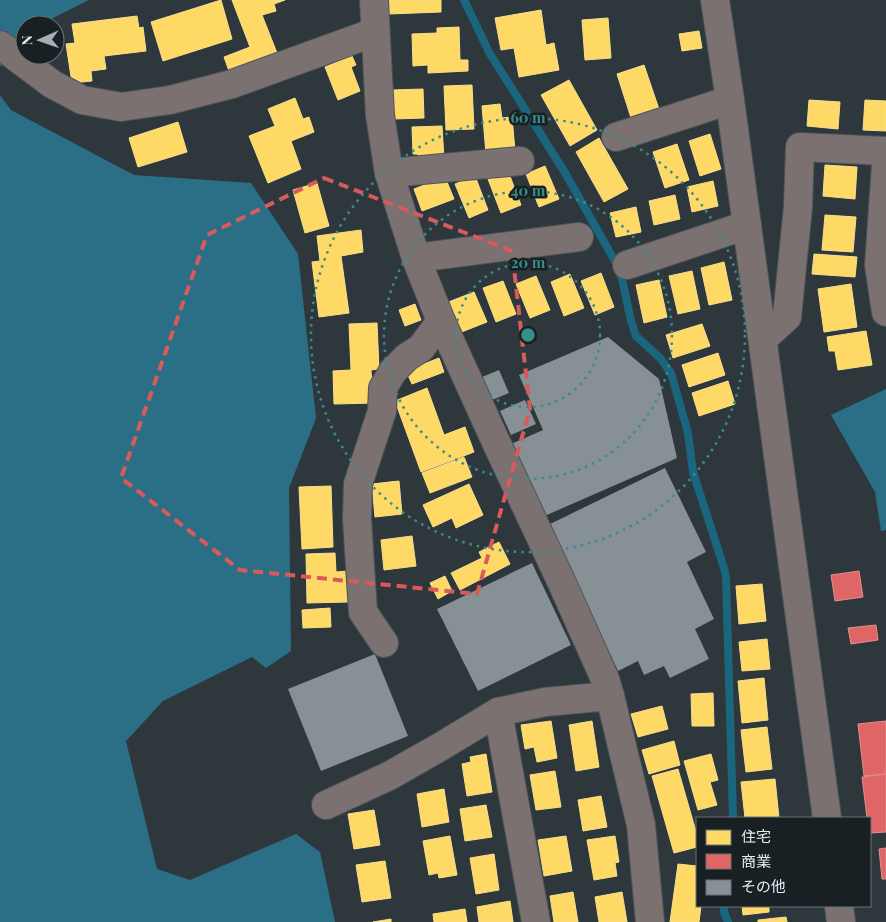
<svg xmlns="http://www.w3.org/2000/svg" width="886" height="922" font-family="'Playfair Display','Noto Sans JP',serif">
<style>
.forest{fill:#2b6f86}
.homes{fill:#ffd966;stroke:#f7df90}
.shops{fill:#e06666;stroke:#e18f90}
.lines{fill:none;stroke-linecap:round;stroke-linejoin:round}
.stream{stroke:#1a667e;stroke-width:8}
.building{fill:#879094}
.minor-casing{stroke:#4c5458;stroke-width:30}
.minor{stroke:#7b7171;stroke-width:28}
.marked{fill:none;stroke:#d95a5b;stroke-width:4;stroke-dasharray:10 6;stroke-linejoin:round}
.ring{fill:none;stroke:#398e89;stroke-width:2.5;stroke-dasharray:2.5 5}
.centre{fill:#398e89;stroke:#182024;stroke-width:2.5}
.ring-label{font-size:15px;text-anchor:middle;font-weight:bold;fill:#398e89;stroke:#182024;stroke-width:5;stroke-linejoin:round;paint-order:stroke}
</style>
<rect width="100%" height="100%" fill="#2e383c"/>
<g class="forest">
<polygon points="0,0 89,0 39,25 25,25 25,37 0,67"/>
<polygon points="0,95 11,110 134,175 251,183 298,254 316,418 289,488 291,651 266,668 252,657 163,701 126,741 157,869 190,880 296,834 320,852 335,922 0,922"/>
<polygon points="886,389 886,530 881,531 875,492 831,415"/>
</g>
<g class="homes">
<polygon points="221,0 232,39 163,61 151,22"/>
<polygon points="232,0 285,0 274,4 276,11 262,15 277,53 229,71 224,57 250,47"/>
<polygon points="389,0 441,0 441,12 389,14"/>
<polygon points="541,10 546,45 554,43 559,70 519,77 514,48 501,50 495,18"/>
<polygon points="137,16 139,28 143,27 146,51 104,56 106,69 91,71 92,81 72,83 66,44 75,43 72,24"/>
<polygon points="608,18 611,58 585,60 582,20"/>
<polygon points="459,27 460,60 468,60 468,71 428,73 428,65 413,66 412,34 437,33 437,28"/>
<polygon points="699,31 702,48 682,51 679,34"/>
<polygon points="352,56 356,65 351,67 360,91 338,100 325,67"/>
<polygon points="644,65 660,112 632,121 617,74"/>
<polygon points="569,80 597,130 570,146 541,95"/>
<polygon points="472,85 474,129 446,130 444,86"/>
<polygon points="423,89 424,118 394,119 393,90"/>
<polygon points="295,98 303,119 309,117 314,132 291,141 301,169 268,183 249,136 275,126 268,109"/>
<polygon points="809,100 840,102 838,129 807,126"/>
<polygon points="865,100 886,101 886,131 863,130"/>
<polygon points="500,104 502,118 512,117 515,151 486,154 482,106"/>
<polygon points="178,122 187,152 138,167 129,138"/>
<polygon points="442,126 444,159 418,161 418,154 413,154 412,127"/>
<polygon points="710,134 721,169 700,176 689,141"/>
<polygon points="599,138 628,189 604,202 576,152"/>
<polygon points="677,144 689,180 665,188 653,152"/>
<polygon points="825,165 857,167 855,199 823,196"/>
<polygon points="545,166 559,199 539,207 526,174"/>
<polygon points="508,171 521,205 501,213 488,179"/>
<polygon points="475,176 488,210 469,218 455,184"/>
<polygon points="445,177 454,199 422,211 414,189"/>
<polygon points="713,181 718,206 692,212 687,187"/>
<polygon points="317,183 329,226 305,233 293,190"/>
<polygon points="675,195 680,219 654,225 649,201"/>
<polygon points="636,207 641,232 616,237 610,213"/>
<polygon points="825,215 856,217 853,252 822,250"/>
<polygon points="361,230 363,252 341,256 349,313 319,317 312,262 320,261 317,236"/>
<polygon points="814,254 857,257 855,277 812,274"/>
<polygon points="724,262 732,300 709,305 701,268"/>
<polygon points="692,271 700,309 678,314 669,276"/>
<polygon points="601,273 614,307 595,315 581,281"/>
<polygon points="570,274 584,308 564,316 551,282"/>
<polygon points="536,276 550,310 530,318 516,284"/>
<polygon points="659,280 667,317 644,323 636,285"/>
<polygon points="503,281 516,314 496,322 483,288"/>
<polygon points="851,284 857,327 824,332 818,289"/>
<polygon points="474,292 487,322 459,333 446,303"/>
<polygon points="415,304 421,320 405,326 399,310"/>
<polygon points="377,323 379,369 371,370 373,403 334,404 333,371 351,370 349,324"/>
<polygon points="702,324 710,346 673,358 666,335"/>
<polygon points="866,331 872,365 838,370 835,351 829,351 827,337"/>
<polygon points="718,353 725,375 689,387 682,365"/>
<polygon points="439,358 444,372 412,384 406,371"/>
<polygon points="728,381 735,404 699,416 692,393"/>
<polygon points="427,388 444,435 465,427 474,452 421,472 395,401"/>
<polygon points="464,457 472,477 430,493 422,473"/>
<polygon points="399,481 402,514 375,517 372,484"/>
<polygon points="469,484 483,515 456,528 452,518 433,527 423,505"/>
<polygon points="331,486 333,547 302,549 299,487"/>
<polygon points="412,536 416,566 384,570 381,540"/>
<polygon points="499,542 510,564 460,590 451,573 482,558 479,552"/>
<polygon points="335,553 336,572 348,571 349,602 307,603 306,554"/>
<polygon points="445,576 452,591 438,599 430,583"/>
<polygon points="762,584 766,621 739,624 736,586"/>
<polygon points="330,608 331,627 303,628 302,610"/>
<polygon points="767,639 770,669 742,671 739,642"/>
<polygon points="764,678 768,720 742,723 738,681"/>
<polygon points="713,693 714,726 692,726 691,694"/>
<polygon points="662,706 668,729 638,737 631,714"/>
<polygon points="551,721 557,758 537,762 534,747 525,749 521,725"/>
<polygon points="592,721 599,767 576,771 569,725"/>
<polygon points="767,727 772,769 746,772 741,730"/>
<polygon points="674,741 680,765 649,774 642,750"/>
<polygon points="486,754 492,792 467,796 462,764 471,762 470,757"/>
<polygon points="711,754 718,780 710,782 717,805 698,810 684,761"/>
<polygon points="678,769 697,835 697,847 674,853 652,776"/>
<polygon points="555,771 561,807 536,810 530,775"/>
<polygon points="775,779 779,818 745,818 741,782"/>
<polygon points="444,789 449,822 422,827 417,794"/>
<polygon points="601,796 607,827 583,831 578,800"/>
<polygon points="486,805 492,837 465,841 460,809"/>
<polygon points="374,810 380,845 354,849 348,814"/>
<polygon points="450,836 457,875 439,878 438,873 429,875 423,841"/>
<polygon points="566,836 572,871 544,876 538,840"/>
<polygon points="615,836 619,862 615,863 617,876 594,880 587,840"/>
<polygon points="494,854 499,890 476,894 470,858"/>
<polygon points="385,861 391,898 362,902 356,865"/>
<polygon points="678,864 697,866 697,906 701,906 699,922 670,922"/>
<polygon points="573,892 578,922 554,922 550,896"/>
<polygon points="622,892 627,922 599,922 595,897"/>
<polygon points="510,901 513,922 479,922 477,907"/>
<polygon points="742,906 769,906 769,912 743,915"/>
<polygon points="465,909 467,922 434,922 433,914"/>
<polygon points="786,917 787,922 758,922 758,920"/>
<polygon points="391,919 391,922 373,922"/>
</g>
<g class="shops">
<polygon points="859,571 863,597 835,601 831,575"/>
<polygon points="876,625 878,640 851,644 848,628"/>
<polygon points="886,721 886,774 864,776 858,724"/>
<polygon points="886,774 886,832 870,833 870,818 867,818 862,777"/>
<polygon points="886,848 886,879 882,879 879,849"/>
</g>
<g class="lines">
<g class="stream">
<polyline points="464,0 490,54 564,171 616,263 622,279 631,321 636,336 660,358 671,373 688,433 693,472 724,568 726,577 733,818"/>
<polyline points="724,906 724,912 728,922"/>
</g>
</g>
<g class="building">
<polygon points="608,337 659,379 677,458 540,518 509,445 543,430 519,375"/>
<polygon points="499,370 509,393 492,400 482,377"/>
<polygon points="525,400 536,424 511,435 500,411"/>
<polygon points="665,468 706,552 687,562 714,619 695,629 709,659 670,678 664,666 644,675 638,661 618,671 548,525"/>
<polygon points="532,563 571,645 478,691 437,609"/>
<polygon points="375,654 408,736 321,771 288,689"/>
</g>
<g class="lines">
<g class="minor-casing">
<g id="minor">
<polyline points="374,0 380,115 389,173 416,258 441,321 496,442 562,583 605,679 610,696 641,825 650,922"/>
<polyline points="715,0 730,100 827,818"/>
<polyline points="0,45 52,84 82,100 121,107 170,100 232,84 375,32"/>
<polyline points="616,137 730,100"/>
<polyline points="886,165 879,265 886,312"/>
<polyline points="389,173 520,161"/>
<polyline points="416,258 579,237"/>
<polyline points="627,265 747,225"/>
<polyline points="763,339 787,317 798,207 800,147 886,151"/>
<polyline points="384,643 363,612 357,519 358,484 382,411 383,388 393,371 407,357 421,348 441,321"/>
<polyline points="498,712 536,922"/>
<polyline points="326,805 389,776 440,747 498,712 545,702 610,696"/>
<polyline points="839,906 841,922"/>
</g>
</g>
<use href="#minor" class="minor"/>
</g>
<path class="marked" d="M324,178l188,73 18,158 -53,185 -237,-24 -119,-92 86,-243z"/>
<g class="ring">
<circle cx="528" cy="335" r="72"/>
<circle cx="528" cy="335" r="144"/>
<circle cx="528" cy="335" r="217"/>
</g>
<circle cx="528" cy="335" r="8" class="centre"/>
<g class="ring-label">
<text x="528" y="123">60 m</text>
<text x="528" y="196">40 m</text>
<text x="528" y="268">20 m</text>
</g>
<rect x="696" y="817" width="175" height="90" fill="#182024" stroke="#697277"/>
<rect x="706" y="830" width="25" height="15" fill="#ffd966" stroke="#697277"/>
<text x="741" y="842" font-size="15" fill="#e3eef3">住宅</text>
<rect x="706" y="854" width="25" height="15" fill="#e06666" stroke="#697277"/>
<text x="741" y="867" font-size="15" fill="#e3eef3">商業</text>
<rect x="706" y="880" width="25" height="15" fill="#879094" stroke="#697277"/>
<text x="741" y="892" font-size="15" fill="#e3eef3">その他</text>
<g transform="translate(40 40) rotate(268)"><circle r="24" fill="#182024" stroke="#697277"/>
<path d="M0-4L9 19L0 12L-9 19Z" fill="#a4aeb3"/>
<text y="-8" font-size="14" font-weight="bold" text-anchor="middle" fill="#e3eef3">N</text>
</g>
</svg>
